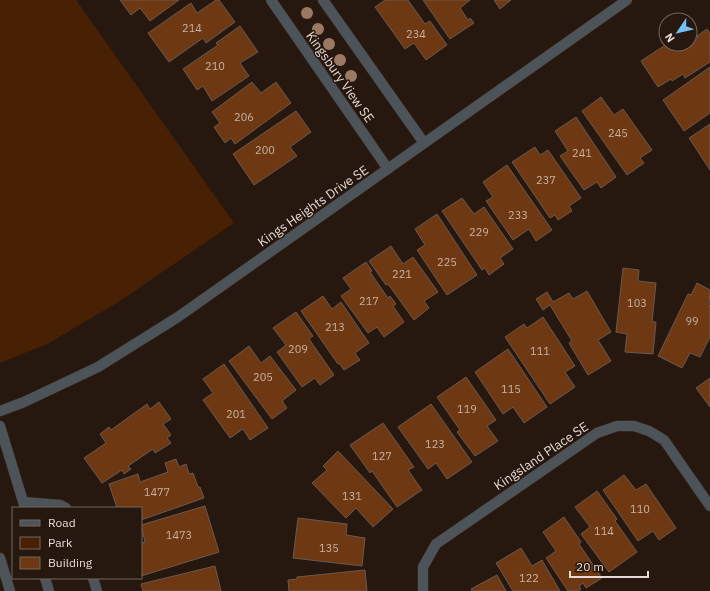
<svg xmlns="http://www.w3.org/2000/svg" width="710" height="591" font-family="'IBM Plex Sans',sans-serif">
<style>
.green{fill:#482004}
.building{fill:#6e3812;stroke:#6b5950}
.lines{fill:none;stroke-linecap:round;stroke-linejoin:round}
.minor-casing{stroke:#41332b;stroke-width:11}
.minor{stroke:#4d5459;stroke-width:10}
.tree{fill:#9c7964}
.labels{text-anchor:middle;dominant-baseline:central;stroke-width:3;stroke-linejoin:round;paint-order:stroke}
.number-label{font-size:11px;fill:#c7b2a4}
.street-label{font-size:13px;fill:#e5dad5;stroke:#26180f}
</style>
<rect width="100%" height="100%" fill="#26180f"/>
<polygon class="green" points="0,0 76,0 234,223 117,303 47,344 0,363"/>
<g class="building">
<polygon points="120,0 179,0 150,21 140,8 131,15"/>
<polygon points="216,0 219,0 235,22 206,43 203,38 169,62 148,33 191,3 197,13"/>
<polygon points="385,0 408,0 425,24 430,21 447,45 426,60 414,43 405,49 375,7"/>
<polygon points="423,0 470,0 460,8 468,20 470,18 474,23 450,39"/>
<polygon points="494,0 511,0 500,9"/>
<polygon points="240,26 258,52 240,63 249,76 212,101 203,86 197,90 183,69 218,45 216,43"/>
<polygon points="707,29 710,34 710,62 685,78 683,74 672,81 671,79 658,87 641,61 667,44 690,44 698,38 697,36"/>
<polygon points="710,67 710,113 684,131 663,100"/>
<polygon points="252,82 261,93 276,82 291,103 235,144 231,138 225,143 214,127 220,123 212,112"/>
<polygon points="601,97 614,115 623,109 652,150 640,158 644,163 627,175 582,111"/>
<polygon points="296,111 311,132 290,147 297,156 254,185 233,154"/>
<polygon points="576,117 616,177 601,188 597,182 584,190 560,156 568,151 555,131"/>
<polygon points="710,124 710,170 689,138"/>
<polygon points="535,147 540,155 548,150 581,198 569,206 572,211 558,220 555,215 550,218 512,162"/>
<polygon points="507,165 552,230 536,241 529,229 513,240 486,201 493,197 483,182"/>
<polygon points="462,198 474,214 484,207 513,249 500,258 504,264 489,275 485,268 482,270 442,211"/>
<polygon points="437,214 477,275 447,295 417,250 425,245 415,229"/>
<polygon points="391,246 403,264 413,257 438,292 424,301 429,308 414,320 388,284 386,285 369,261"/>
<polygon points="366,262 372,271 370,272 388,298 390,296 396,304 393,306 404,322 384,337 377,327 368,333 341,296 351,289 343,278"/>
<polygon points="623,268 639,270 638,281 656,283 652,322 656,322 653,354 625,352 627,334 616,332"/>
<polygon points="697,283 710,290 709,305 710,306 710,337 700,357 690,353 682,368 658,356 688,294 691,295"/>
<polygon points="587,291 611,332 598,340 611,361 588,375 569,343 572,341 550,305 543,310 536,299 547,292 553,302 569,293 573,299"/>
<polygon points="323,296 332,309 341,302 369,343 355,353 360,360 344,370 339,363 338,364 301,311"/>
<polygon points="296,312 313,336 309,339 334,375 320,385 315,378 302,387 277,352 286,345 273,328"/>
<polygon points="543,317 575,366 565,372 575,387 550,404 505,337 524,324 527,328"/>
<polygon points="249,346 261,363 270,356 296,390 282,401 287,408 272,419 229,361"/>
<polygon points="508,349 547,407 524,423 513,407 503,414 475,372"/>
<polygon points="224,364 268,428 250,440 243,429 230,438 203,400 213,393 203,379"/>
<polygon points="466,377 496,420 487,426 498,441 475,456 457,432 460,430 437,397"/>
<polygon points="710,378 710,407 696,388"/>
<polygon points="159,402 171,419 163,424 171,435 167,438 171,443 155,453 153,449 128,466 131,469 124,474 122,470 102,483 84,458 106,443 100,434 109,427 111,430 147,404 150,409"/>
<polygon points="431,404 472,462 447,479 436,463 428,469 398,427"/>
<polygon points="383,423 414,467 408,470 422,490 397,507 372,471 370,473 350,445"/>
<polygon points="338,451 393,509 373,527 356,508 346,518 312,483 327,470 323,466"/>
<polygon points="176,459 179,467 186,464 189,474 193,473 198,487 200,487 204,498 141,520 141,508 117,508 109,484 138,474 140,482 168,472 165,463"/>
<polygon points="624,475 636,490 646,484 676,528 659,540 653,531 638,541 603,490"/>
<polygon points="597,491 617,519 615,521 637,552 609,572 581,534 590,527 575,507"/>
<polygon points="205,506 219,552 141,576 141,543 145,542 141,525"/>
<polygon points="564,517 581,542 579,544 602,578 586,588 583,583 579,586 581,589 578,591 568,591 546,558 556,551 543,532"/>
<polygon points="298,518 347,524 346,535 365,538 362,566 293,558"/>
<polygon points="521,548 532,566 542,560 560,591 513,591 496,563"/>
<polygon points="215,566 221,591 143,591 141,584"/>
<polygon points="365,570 367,591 289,591 288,580 297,579 297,577"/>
<polygon points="497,575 506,591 472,591 471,589"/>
</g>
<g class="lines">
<g class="minor-casing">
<g id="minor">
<polyline points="271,0 388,169"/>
<polyline points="323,0 424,143"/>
<polyline points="0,411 24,402 98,367 178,317 627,0"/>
<polyline points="0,426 25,508"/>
<polyline points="24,502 60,505 66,508"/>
<polyline points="0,558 10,591"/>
<polyline points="45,578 49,591"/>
<polyline points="93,578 97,591"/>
<polyline points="423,591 423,567 436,544 597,433 617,426 634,426 649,431 664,440 710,506"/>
</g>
</g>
<use href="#minor" class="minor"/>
</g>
<g class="tree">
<circle cx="307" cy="13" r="6"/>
<circle cx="318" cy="29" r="6"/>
<circle cx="329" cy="44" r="6"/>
<circle cx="340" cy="60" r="6"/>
<circle cx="351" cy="76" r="6"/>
</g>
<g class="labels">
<g class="number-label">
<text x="192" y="28">214</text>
<text x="416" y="34">234</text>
<text x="215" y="66">210</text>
<text x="244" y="117">206</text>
<text x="618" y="133">245</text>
<text x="265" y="150">200</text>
<text x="582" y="153">241</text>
<text x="546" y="180">237</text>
<text x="518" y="215">233</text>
<text x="479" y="232">229</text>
<text x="447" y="262">225</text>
<text x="402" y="274">221</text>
<text x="369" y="301">217</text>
<text x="637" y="303">103</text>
<text x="692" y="321">99</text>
<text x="335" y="327">213</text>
<text x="298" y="349">209</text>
<text x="540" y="351">111</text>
<text x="263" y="377">205</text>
<text x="511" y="389">115</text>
<text x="467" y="409">119</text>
<text x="236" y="414">201</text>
<text x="435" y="444">123</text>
<text x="382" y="456">127</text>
<text x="157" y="492">1477</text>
<text x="352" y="496">131</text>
<text x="640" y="509">110</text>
<text x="604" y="531">114</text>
<text x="179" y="535">1473</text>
<text x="329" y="548">135</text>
<text x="529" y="578">122</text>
</g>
<g class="street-label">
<text transform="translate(340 77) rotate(55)">Kingsbury View SE</text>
<text transform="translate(313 206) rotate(-35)">Kings Heights Drive SE</text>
<text transform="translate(541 456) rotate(-34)">Kingsland Place SE</text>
</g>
</g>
<rect x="12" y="507" width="130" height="72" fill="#26180f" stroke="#72665e"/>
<rect x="20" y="520" width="20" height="6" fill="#4d5459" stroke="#72665e"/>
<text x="48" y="527" font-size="12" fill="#e5dad5">Road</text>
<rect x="20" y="537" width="20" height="12" fill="#482004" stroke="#72665e"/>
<text x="48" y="547" font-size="12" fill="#e5dad5">Park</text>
<rect x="20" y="557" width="20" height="12" fill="#6e3812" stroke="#72665e"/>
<text x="48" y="567" font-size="12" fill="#e5dad5">Building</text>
<g transform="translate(678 32) rotate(235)"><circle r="19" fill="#26180f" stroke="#72665e"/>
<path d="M0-3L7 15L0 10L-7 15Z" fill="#74c0f6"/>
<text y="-6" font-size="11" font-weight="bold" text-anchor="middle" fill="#e5dad5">N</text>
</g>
<path d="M570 571v6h78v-6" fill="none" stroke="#e5dad5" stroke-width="2"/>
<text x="576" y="571" font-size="12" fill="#e5dad5" stroke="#26180f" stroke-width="3" paint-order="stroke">20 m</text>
</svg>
